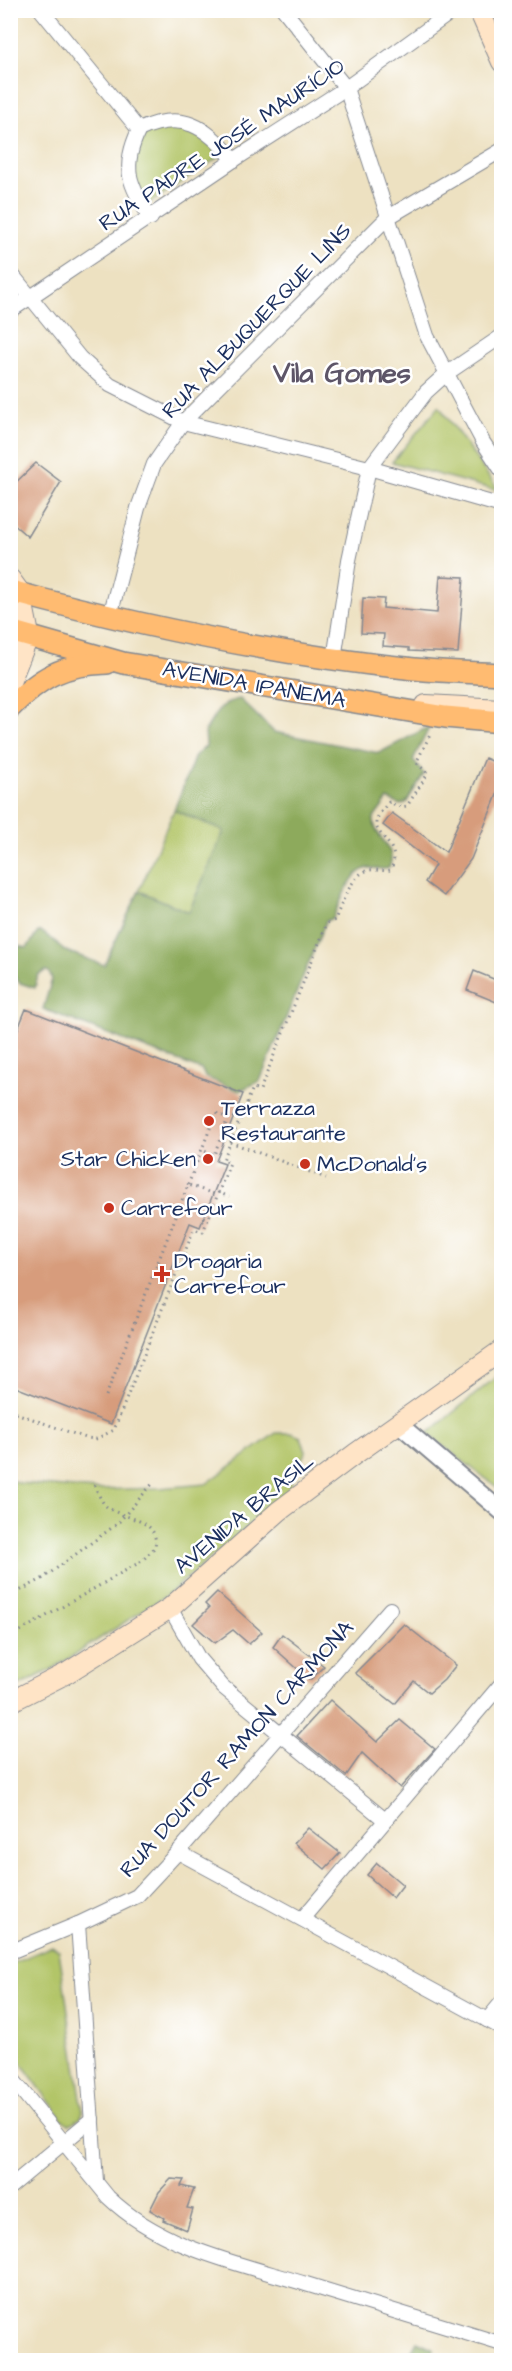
<svg xmlns="http://www.w3.org/2000/svg" width="512" height="2371" font-family="'Architects Daughter',sans-serif">
<style>
.green{fill:#b2c568;stroke:#667a63;stroke-width:1.5}
.forest{fill:#8daa5c;stroke:#546c5d;stroke-width:1.5}
.building{fill:#d79c7b}
.lines{fill:none;stroke-linecap:round;stroke-linejoin:round}
.minor-casing{stroke:#848890;stroke-width:16}
.tertiary-casing{stroke:#848890;stroke-width:20}
.secondary-casing{stroke:#848890;stroke-width:22}
.primary-casing{stroke:#848890;stroke-width:24}
.path{stroke:#848890;stroke-width:3;stroke-dasharray:1.5 4.5;stroke-linecap:butt}
.minor{stroke:#fff;stroke-width:14}
.tertiary{stroke:#fff;stroke-width:16}
.secondary{stroke:#ffe4c6;stroke-width:20}
.primary{stroke:#ffbb71;stroke-width:21}
.poi-dot{fill:#c8321e;stroke:#fff;stroke-width:2}
.labels{text-anchor:middle;dominant-baseline:central;stroke-width:5;stroke-linejoin:round;paint-order:stroke}
.street-label{font-size:22px;fill:#1b2f5e;stroke:#fff}
.poi-label{font-size:22px;fill:#1b2f5e;stroke:#fff;text-anchor:start}
.district-label{font-size:28px;font-weight:bold;fill:#5d5568;stroke:#fff}
</style>
<rect width="100%" height="100%" fill="#fff"/>
<filter id="ink" filterUnits="userSpaceOnUse"><feTurbulence type="fractalNoise" baseFrequency=".0167" numOctaves="2"/><feDisplacementMap in="SourceGraphic" scale="12" xChannelSelector="R" yChannelSelector="G"/><feConvolveMatrix kernelMatrix="1 2 1 2 8 2 1 2 1" color-interpolation-filters="sRGB"/></filter>
<filter id="wash" filterUnits="userSpaceOnUse"><feTurbulence type="fractalNoise" baseFrequency=".008" numOctaves="4" result="noise"/><feDisplacementMap in="SourceGraphic" scale="24" xChannelSelector="R" yChannelSelector="G"/><feGaussianBlur stdDeviation="1.35" result="paint"/><feColorMatrix in="noise" values="0 0 0 0 0 0 0 0 0 0 0 0 0 0 0 0 0 1.4 0 .05"/><feComposite in="paint" operator="in"/></filter>
<g filter="url(#wash)">
<rect width="100%" height="100%" fill="#ede1c1"/>
<g class="green">
<path d="M160,126c31,2 41,5 62,29l-75,50 -13,-25 2,-34 7,-11z"/>
<polygon points="439,406 499,491 392,462"/>
<polygon points="174,810 224,831 189,912 139,891"/>
<polygon points="501,1373 501,1490 427,1434"/>
<polygon points="276,1433 291,1433 301,1437 306,1452 296,1468 294,1477 290,1478 292,1489 167,1595 54,1668 11,1690 11,1480 19,1483 96,1490 160,1488 206,1484"/>
<polygon points="52,1946 59,1951 83,2112 81,2118 69,2124 63,2120 11,2049 11,1964"/>
</g>
<g class="forest">
<path d="M240,699l34,33 105,21 51,-27 -17,34 11,14 -18,29 -6,2 -12,-6 -14,19c-2,19 25,29 15,50 -8,3 -16,-2 -24,1 -15,4 -26,36 -32,49l-7,3 -66,160 -21,10 -34,-14 -3,-7 -159,-61 9,-30 -4,-8h-3l-7,4 -3,13 -15,-5 -9,-10 -1,-29 17,4 11,-16h4l15,11 6,7 41,15 35,-74 50,21 35,-81 -50,-21 21,-54 11,-10 -1,-15c10,-15 15,-30 35,-32z"/>
<polygon points="417,2341 434,2349 430,2360 406,2360"/>
</g>
<g id="blocks">
<g class="building">
<polygon points="36,463 61,482 28,537 10,521 10,488"/>
<polygon points="440,576 464,577 458,653 409,651 409,648 383,646 384,634 361,633 363,598 384,599 383,608 437,613"/>
<polygon points="485,758 501,765 501,785 471,859 444,896 425,882 435,865 383,825 392,813 446,852"/>
<polygon points="474,971 501,982 501,1004 467,990"/>
<polygon points="26,1009 243,1094 216,1161 225,1164 200,1227 190,1223 111,1424 10,1385 10,1049"/>
<polygon points="217,1592 262,1632 249,1644 233,1630 215,1643 193,1624 209,1608 205,1604"/>
<polygon points="404,1624 456,1665 444,1680 429,1693 414,1681 395,1704 355,1673"/>
<polygon points="282,1634 324,1666 310,1680 273,1647"/>
<polygon points="330,1700 377,1742 400,1720 435,1749 400,1788 362,1753 346,1776 297,1736"/>
<polygon points="308,1828 340,1853 325,1869 294,1843"/>
<polygon points="377,1863 403,1885 393,1898 367,1875"/>
<polygon points="171,2179 184,2180 181,2186 194,2189 187,2208 193,2209 187,2230 163,2220 164,2218 150,2210 159,2192"/>
</g>
</g>
</g>
<g filter="url(#ink)">
<use href="#blocks" fill-opacity="0" stroke="#848890" stroke-width="1.5"/>
<g class="lines">
<g class="minor-casing">
<g id="minor">
<polyline points="41,10 139,130"/>
<polyline points="284,10 346,88 427,336 483,442 502,471"/>
<path d="M151,218c-22,-32 -30,-51 -12,-88 43,-20 67,-4 95,30"/>
<polyline points="10,272 80,358 110,385 183,422 369,468 502,506"/>
<polyline points="10,311 234,160 346,88 454,10"/>
<polyline points="110,616 138,508 154,464 183,422 387,218 502,150"/>
<polyline points="334,659 349,560 369,468 426,392 446,374 502,336"/>
<polyline points="170,1608 199,1659 223,1687 385,1820"/>
<polyline points="178,1852 502,2028"/>
<polyline points="302,1919 502,1683"/>
<polyline points="78,1924 96,2181"/>
<polyline points="10,1952 78,1924 137,1896 178,1852 390,1609"/>
<polyline points="487,2020 502,2002"/>
<path d="M10,2076l98,121c53,51 129,66 198,87 65,20 130,40 196,60"/>
<polyline points="10,2187 92,2119"/>
</g>
</g>
<g class="tertiary-casing">
<polyline id="tertiary" points="399,1424 502,1512"/>
</g>
<g class="secondary-casing">
<g id="secondary">
<polyline points="479,10 502,62"/>
<polyline points="10,579 21,594 29,635 10,682"/>
<polyline points="426,705 502,709"/>
<polyline points="10,1702 67,1673 170,1608 279,1511 355,1454 502,1350"/>
</g>
</g>
<g class="primary-casing">
<g id="primary">
<path d="M10,591c130,35 262,63 396,77 31,4 64,4 96,6"/>
<polyline points="10,631 123,663 445,717 502,722"/>
<path d="M10,708c30,-31 53,-44 97,-45"/>
</g>
</g>
<g class="path">
<polyline points="230,1142 326,1178"/>
<polyline points="188,1185 216,1113 228,1118 214,1155 202,1150"/>
<polyline points="218,1192 229,1197"/>
<polyline points="106,1396 188,1185 217,1195"/>
<path d="M10,1411l76,27 10,1 18,-9 80,-201 9,3 27,-69 -7,-3 30,-72 7,2 67,-167 8,-3c5,-13 17,-45 31,-49 7,-3 16,1 24,-1 14,-23 -15,-34 -14,-47 1,-8 8,-15 13,-21l11,5 7,-1 20,-31 -1,-4 -8,-6 -1,-4 14,-28"/>
<polyline points="10,1596 42,1579 117,1524 154,1482"/>
<path d="M10,1637l132,-76 13,-14c5,-29 -31,-27 -48,-40 -7,-6 -10,-17 -14,-26"/>
</g>
<use href="#minor" class="minor"/>
<use href="#tertiary" class="tertiary"/>
<use href="#secondary" class="secondary"/>
<use href="#primary" class="primary"/>
</g>
</g>
<g class="poi-dot">
<circle cx="209" cy="1121" r="6"/>
<circle cx="208" cy="1159" r="6"/>
<circle cx="305" cy="1164" r="6"/>
<circle cx="109" cy="1208" r="6"/>
<path d="M159 1265h6v6h6v6h-6v6h-6v-6h-6v-6h6z"/>
</g>
<g class="labels">
<g class="street-label">
<text transform="translate(222 145) rotate(-34)">RUA PADRE JOSÉ MAURÍCIO</text>
<text transform="translate(257 321) rotate(-46)">RUA ALBUQUERQUE LINS</text>
<text transform="translate(254 685) rotate(10)">AVENIDA IPANEMA</text>
<text transform="translate(244 1514) rotate(-40)">AVENIDA BRASIL</text>
<text transform="translate(237 1749) rotate(-48)">RUA DOUTOR RAMON CARMONA</text>
</g>
<g class="poi-label">
<text x="221" y="1108">Terrazza<tspan x="221" dy="25">Restaurante</tspan></text>
<text x="196" y="1159" text-anchor="end">Star Chicken</text>
<text x="317" y="1164">McDonald's</text>
<text x="121" y="1208">Carrefour</text>
<text x="174" y="1261">Drogaria<tspan x="174" dy="25">Carrefour</tspan></text>
</g>
<g class="district-label">
<text x="342" y="373">Vila Gomes</text>
</g>
</g>
<rect width="512" height="2371" fill="none" stroke="#fff" stroke-width="36"/>
</svg>
